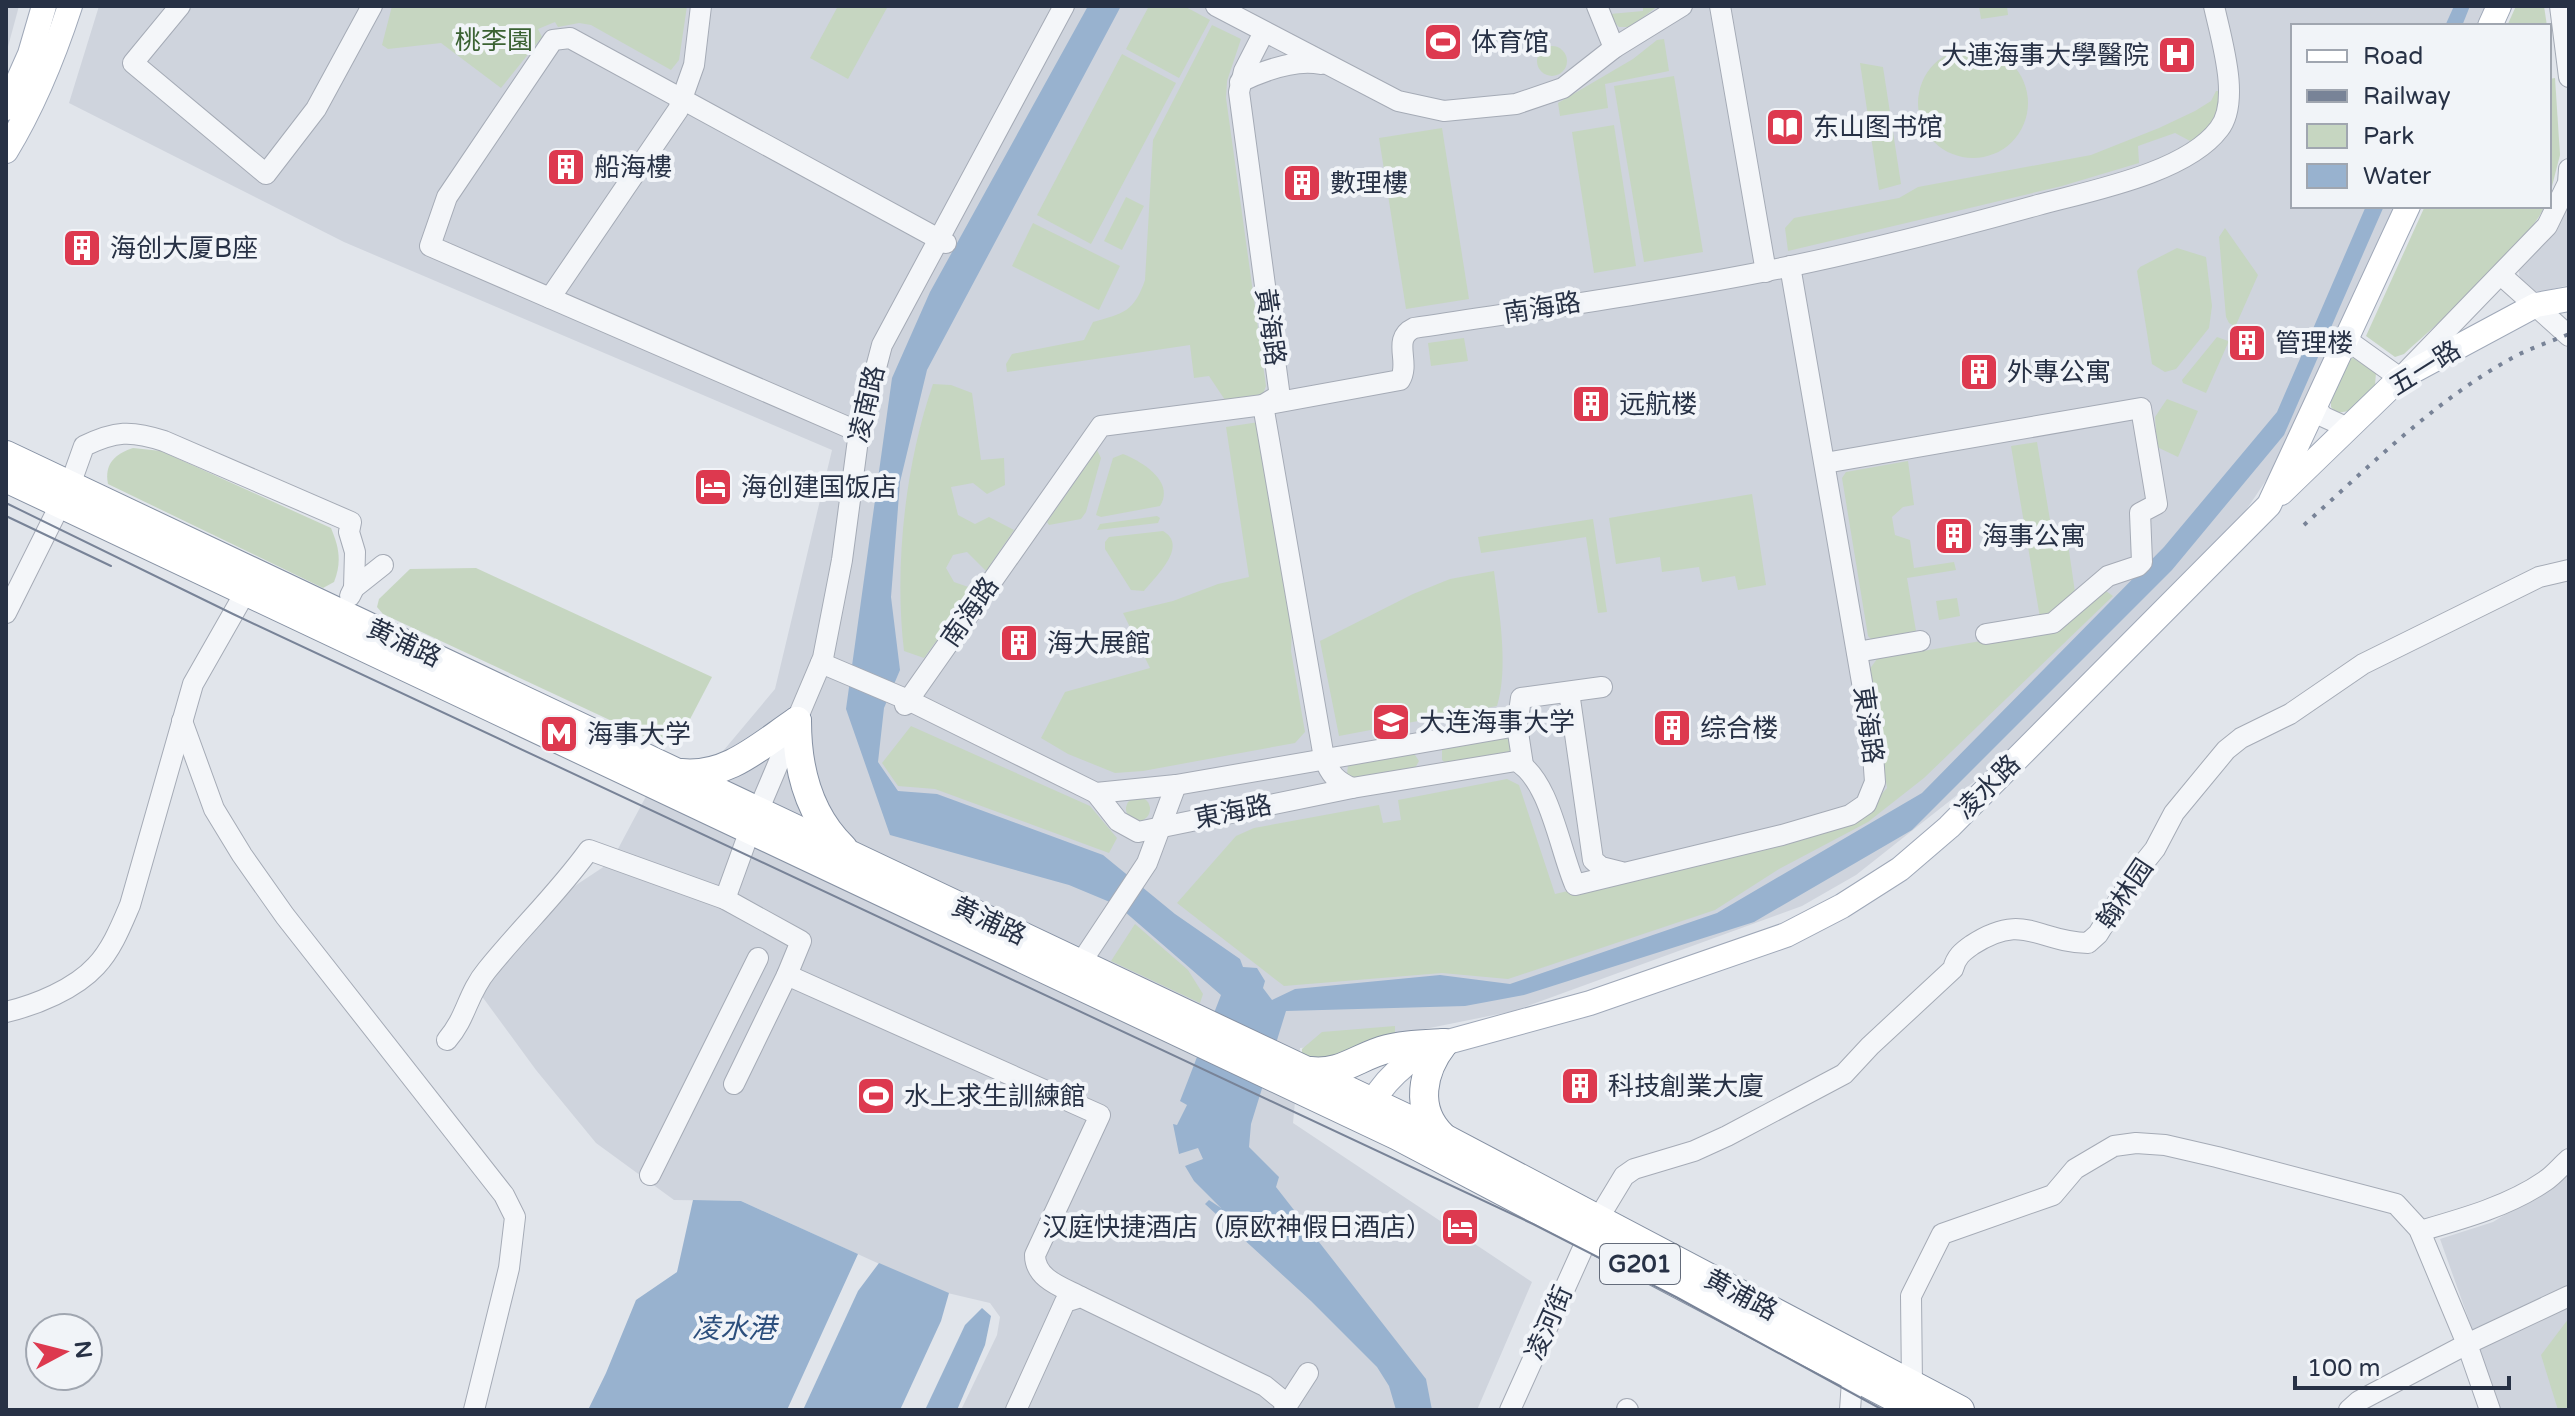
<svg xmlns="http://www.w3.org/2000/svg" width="2575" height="1416" font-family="'Varela Round','Noto Sans SC',sans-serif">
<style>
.built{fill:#cfd4dd}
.green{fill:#c6d6c1}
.water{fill:#98b2cf}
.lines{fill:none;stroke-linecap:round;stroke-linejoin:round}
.minor-casing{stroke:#a5abb6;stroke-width:22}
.major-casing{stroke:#9fa8b8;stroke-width:26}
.highway-casing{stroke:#8691a3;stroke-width:30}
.minor{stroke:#f4f6f9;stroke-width:20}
.major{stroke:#fff;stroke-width:24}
.highway{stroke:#fff;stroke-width:28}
.tram{stroke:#788397;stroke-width:2}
.rail{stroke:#788397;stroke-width:4;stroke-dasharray:4 8;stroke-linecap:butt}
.labels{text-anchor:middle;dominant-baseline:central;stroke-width:8;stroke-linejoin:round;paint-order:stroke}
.shield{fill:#f1f4f8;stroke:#646c7b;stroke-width:2}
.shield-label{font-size:24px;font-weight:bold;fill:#273145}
.park-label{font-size:26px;fill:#3b6233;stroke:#f1f4f8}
.poi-label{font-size:26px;fill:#273145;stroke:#f1f4f8;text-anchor:start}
.street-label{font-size:26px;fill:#273145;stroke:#f1f4f8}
.water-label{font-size:28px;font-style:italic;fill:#2c4f7d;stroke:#f1f4f8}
</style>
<rect width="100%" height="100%" fill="#e1e5eb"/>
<g class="built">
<polygon points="6,6 19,6 6,54"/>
<polygon points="99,6 2491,6 2481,26 2293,26 2293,206 2398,206 2284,454 2246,510 1985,773 1856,875 1802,906 1514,1011 1350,1044 1300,1048 1293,1123 1532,1282 1477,1410 961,1410 997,1335 1000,1317 990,1303 939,1291 741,1201 674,1200 596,1143 536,1070 481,995 522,938 561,895 611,862 667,757 708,769 775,689 832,450 344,242 69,103"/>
<polygon points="2569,205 2569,285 2540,292 2530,290 2520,280 2518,266 2556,230"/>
<polygon points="2569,1175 2569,1410 2501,1410 2440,1239 2493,1222"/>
</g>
<g class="green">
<polygon points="392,6 687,6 679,60 671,70 591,25 579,23 558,27 555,22 538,29 542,37 501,88 441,43 388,49 382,45"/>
<polygon points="838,6 888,6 848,79 810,58"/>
<polygon points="1149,6 1184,6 1210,20 1179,78 1126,49"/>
<polygon points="1643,6 1658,6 1630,27 1619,27 1613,21 1610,14 1643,11"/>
<polygon points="1979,6 2007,6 2008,15 1981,19"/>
<polygon points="2516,6 2544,6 2547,26 2507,26"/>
<path d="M1212,25l29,14 -14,42 -1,17 40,288 -3,8 -38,6 -16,-24 -15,2 -4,-33 -183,27 -1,-8 6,-10 72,-14 9,-18c31,-9 41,-10 52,-42l8,-140z"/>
<polygon points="1664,39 1669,71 1605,84 1608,108 1560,116 1558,103 1633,59 1657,40"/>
<circle cx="1552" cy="61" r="15"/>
<circle cx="1973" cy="103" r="55"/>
<polygon points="1122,54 1176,83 1091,244 1037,215"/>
<polygon points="1860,63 1883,67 1901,184 1879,190"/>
<polygon points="1674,76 1703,252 1644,262 1614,86"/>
<polygon points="2555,78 2560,155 2549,198 2549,79"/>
<polygon points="2216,91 2221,91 2214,125 2192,142 2175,133 2138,146 2139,163 2062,186 1788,251 1785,228 1794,218 1899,198 1918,187 2091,155 2159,128 2195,111 2211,101"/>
<polygon points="1614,125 1636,266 1594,273 1572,132"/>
<polygon points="1442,128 1469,299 1406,309 1379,138"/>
<polygon points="1126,197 1144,206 1122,250 1104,241"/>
<path d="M2425,206h120c-25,49 -99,109 -141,148l-9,3 -29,-21z"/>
<polygon points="1033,223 1120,266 1099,310 1012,266"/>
<polygon points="2225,228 2258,275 2236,325 2241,330 2229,323 2226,317 2219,237"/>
<polygon points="2177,248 2206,257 2212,306 2209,328 2176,369 2165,372 2152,364 2137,271 2140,267"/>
<polygon points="2217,337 2234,343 2228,343 2206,393 2183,383 2182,380"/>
<polygon points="1464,338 1468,361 1431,366 1428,343"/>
<polygon points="2349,358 2353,358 2376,373 2375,385 2349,411 2336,413 2331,407 2331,400"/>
<path d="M933,384l18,1 21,8 9,67 23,-2 1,27 -18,9 -14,-11 -22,4 7,28 17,9 14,-7 25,13 -28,41 -19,-19 -14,3 -7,13 8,14 20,7 -50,69 -20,-7c-10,-84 1,-186 29,-267z"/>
<polygon points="2167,399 2198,411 2178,457 2157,447 2155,417"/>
<polygon points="1259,422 1292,626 1291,651 1305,732 1295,743 1143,771 1115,773 1068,754 1041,738 1065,692 1150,668 1123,613 1173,601 1218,584 1249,577 1226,427"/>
<polygon points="2037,442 2053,538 2067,537 2076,599 2058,615 2040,618 2011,446"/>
<path d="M133,448l28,3 170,77c8,19 11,34 3,54l-11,6 -215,-104c-4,-20 7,-30 25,-36z"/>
<polygon points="1097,450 1101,458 1086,512 1081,519 1049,525 1047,522"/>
<path d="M1123,454c20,8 52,28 37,52l-59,11 -5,-2 17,-57z"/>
<polygon points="1908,461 1914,505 1903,507 1892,517 1895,535 1910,540 1914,568 1954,562 1956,570 1907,578 1916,631 1871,639 1868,636 1842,478 1846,472"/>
<polygon points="1752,494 1766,585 1738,590 1735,576 1702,582 1699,567 1662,572 1660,557 1616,564 1609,518"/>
<polygon points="1157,516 1160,518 1158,523 1097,530 1100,524"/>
<polygon points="1593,519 1607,612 1598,613 1586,537 1481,553 1478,537"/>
<path d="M1163,531c26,15 -7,45 -19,60l-13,-1 -26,-41v-7l4,-5z"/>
<polygon points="476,568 712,677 676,746 659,743 383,614 377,607 379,599 410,569"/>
<path d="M1494,571c5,40 15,97 3,135l-158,30 -19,-95 93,-47 37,-15z"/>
<polygon points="2103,589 2113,596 1924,778 1868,822 1779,869 1715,910 1508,979 1442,973 1284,986 1177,903 1236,836 1254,828 1379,805 1383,823 1401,820 1398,800 1507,779 1519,785 1555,894 1774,842 1877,799 1887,788 1869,670 1877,659 2055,628"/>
<polygon points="1957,598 1960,616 1939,620 1936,601"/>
<polygon points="911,726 1090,806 1117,838 1109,853 935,789 898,786 882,763"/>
<polygon points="1506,736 1511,745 1509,753 1446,763 1442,760 1442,749"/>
<polygon points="1413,752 1419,761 1414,770 1357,780 1347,774 1348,765"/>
<circle cx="1138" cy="809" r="12"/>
<polygon points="1135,924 1188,970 1203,994 1200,1003 1111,961"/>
<polygon points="1395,1026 1395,1033 1335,1058 1322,1061 1302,1054 1302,1049 1322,1032"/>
<polygon points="2569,1318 2569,1410 2558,1410 2541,1355"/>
</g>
<g class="water">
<polygon points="1088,6 1121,6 927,370 900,482 891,597 900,670 884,708 878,762 898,791 937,794 1103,855 1175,914 1240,959 1243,967 1257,968 1265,981 1263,988 1272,1000 1295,989 1440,975 1510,984 1717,913 1922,793 2164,547 2277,412 2366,206 2384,206 2284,435 2172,570 1912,830 1754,922 1524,995 1465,1006 1286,1011 1251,1124 1249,1147 1279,1177 1276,1187 1426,1379 1432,1410 1396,1410 1389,1386 1377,1367 1311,1301 1205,1204 1209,1200 1221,1208 1194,1181 1185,1166 1203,1159 1198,1148 1179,1154 1173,1124 1177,1125 1187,1105 1180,1101 1221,995 1117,905 1069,885 890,835 846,709 892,378 930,292"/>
<polygon points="2454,6 2470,6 2462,26 2445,26"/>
<polygon points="693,1200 741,1201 858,1254 787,1410 588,1410 606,1373 636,1300 677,1272"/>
<polygon points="879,1263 949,1293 941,1321 900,1410 803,1410 858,1291"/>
<polygon points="982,1308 991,1316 985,1345 957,1410 925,1410 965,1325"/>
</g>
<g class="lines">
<g class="minor-casing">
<g id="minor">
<polyline points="180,6 133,63 266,174 316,109 372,6"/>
<polyline points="1216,6 1398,101 1444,111 1516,104 1563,88 1614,48 1682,6"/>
<polyline points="1597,6 1614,48"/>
<polyline points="1720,6 1766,272"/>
<polyline points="2560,6 2569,77"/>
<path d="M1264,32l-20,39 -5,21 40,298 -1,6 -15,9 61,353c6,16 12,23 28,30"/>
<path d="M1240,82c23,-11 56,-23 81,-18"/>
<polyline points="2501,275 2569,336"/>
<polyline points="550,298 678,110 694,65 701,6"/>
<polyline points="2347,340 2400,378 2547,226 2568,183 2569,169"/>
<polyline points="2315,408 2324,417 2348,428"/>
<polyline points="859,432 430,246 447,197 553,40 570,38 946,243"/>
<polyline points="1825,463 2141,408 2157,504 2140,513 2142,562 2138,566 2108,576 2053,623 1986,634"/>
<polyline points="350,596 354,588 383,565"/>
<path d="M6,613l64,-128 14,-39c31,-15 47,-16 80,-5l187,81 -2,10 6,20 -1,36"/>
<polyline points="1857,652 1920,641"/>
<polyline points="821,663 908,700 1096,793 1176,785 1517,726"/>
<polyline points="1569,692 1593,860 1601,867 1621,872"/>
<path d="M905,705l196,-279 162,-21 137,-25c11,-18 -9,-41 14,-52 118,-18 236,-34 353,-57 91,-18 181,-41 271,-66 52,-14 148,-32 181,-76 22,-28 2,-90 -5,-123"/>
<polyline points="182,721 214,809 242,855 285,916 504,1195 515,1217 509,1268 474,1410"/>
<polyline points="1523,765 1517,726 1521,698 1602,687"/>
<path d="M1096,793l22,28 20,11 214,-44 164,-27c34,19 43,87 59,124l207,-50 68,-20 16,-11 9,-22 -3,-42 -82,-474"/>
<polyline points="725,899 750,830 823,658 842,560 859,432 882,345 1064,6"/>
<polyline points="1080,964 1147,863 1176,785"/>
<path d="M787,975l313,140 -65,140c0,24 27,32 46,42"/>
<path d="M6,1012c30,-7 69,-23 90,-46 16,-17 25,-40 34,-61l63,-221 53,-93"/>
<path d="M447,1040c20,-23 20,-46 40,-70 33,-41 71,-77 102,-120l136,49 76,42 -14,34 -53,109"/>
<polyline points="650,1175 758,958"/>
<path d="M1598,1219l26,-43 10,-7 60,-18 33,-15 117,-62 26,-28 83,-77c3,-12 9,-17 19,-24 52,-34 65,-3 116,-2l10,-9 37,-60 20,-25 19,-36 52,-63 15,-12 49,-24 73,-50 176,-87 30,-7"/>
<path d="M2420,1231c42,-12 89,-25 125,-50 9,-6 16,-15 24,-22"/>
<polyline points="1912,1385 1911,1296 1942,1234 2053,1195 2075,1169 2114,1146 2136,1143 2165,1145 2217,1157 2396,1204 2419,1229 2467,1344 2490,1410"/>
<polyline points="1627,1409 1628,1410"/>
<polyline points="1016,1410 1065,1302 1081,1297 1265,1386 1287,1404"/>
<polyline points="1284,1410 1308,1373"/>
<polyline points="1510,1410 1588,1237"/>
<polyline points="1850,1410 1853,1366"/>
<polyline points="2349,1410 2359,1401 2467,1344 2569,1296"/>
</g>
</g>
<g class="major-casing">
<g id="major">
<polyline points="2490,26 2499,6"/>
<polyline points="6,108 30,54 44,6"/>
<path d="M6,151c28,-46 47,-93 64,-145"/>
<polyline points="2281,493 2400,378 2536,305 2569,299"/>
<path d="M1363,1118c19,-37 42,-59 81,-75l146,-40 196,-68 56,-29 58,-37 49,-42 320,-322 139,-299"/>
</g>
</g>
<g class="highway-casing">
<g id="highway">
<polyline points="6,455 1406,1118 1960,1410"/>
<polyline points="6,478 1398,1136 1918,1410"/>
<path d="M797,721c0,48 11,93 46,127"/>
<path d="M681,773c46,5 80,-28 116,-52"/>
<path d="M1310,1071c31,4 49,-15 77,-22 19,-5 38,-5 57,-6"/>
<path d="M1442,1136c-28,-27 -20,-65 2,-93"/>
</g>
</g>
<use href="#minor" class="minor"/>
<use href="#major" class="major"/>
<use href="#highway" class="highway"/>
<g class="tram">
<polyline points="6,503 233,614 1533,1224 1676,1297 1883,1410"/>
<polyline points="6,516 111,566"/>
</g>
<path class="rail" d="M2304,525c66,-59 130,-124 208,-167 18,-10 38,-16 57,-24"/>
</g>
<defs>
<g id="stadium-square" transform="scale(2)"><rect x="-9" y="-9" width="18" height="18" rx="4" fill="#dd394f" stroke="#f1f4f8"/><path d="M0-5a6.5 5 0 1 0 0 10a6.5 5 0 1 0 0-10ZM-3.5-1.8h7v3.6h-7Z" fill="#fff"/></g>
<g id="hospital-square" transform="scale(2)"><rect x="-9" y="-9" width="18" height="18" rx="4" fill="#dd394f" stroke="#f1f4f8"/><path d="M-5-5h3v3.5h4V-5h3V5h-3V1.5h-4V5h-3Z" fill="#fff"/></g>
<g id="library-square" transform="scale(2)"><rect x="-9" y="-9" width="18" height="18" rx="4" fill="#dd394f" stroke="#f1f4f8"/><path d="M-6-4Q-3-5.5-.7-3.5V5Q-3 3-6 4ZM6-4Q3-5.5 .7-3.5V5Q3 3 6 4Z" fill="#fff"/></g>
<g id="building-square" transform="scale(2)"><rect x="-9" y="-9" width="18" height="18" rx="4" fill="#dd394f" stroke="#f1f4f8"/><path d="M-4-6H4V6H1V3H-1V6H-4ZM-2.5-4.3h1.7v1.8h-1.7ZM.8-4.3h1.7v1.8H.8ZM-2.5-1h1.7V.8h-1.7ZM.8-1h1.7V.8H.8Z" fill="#fff"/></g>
<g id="hotel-square" transform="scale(2)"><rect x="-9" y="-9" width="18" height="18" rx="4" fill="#dd394f" stroke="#f1f4f8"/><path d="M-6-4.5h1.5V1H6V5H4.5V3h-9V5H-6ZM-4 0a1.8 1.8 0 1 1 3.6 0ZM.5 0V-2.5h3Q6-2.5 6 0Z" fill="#fff"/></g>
<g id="university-square" transform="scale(2)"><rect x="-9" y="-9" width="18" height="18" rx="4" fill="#dd394f" stroke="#f1f4f8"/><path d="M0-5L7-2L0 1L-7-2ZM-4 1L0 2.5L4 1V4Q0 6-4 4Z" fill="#fff"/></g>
<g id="metro-square" transform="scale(2)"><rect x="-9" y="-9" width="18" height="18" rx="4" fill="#dd394f" stroke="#f1f4f8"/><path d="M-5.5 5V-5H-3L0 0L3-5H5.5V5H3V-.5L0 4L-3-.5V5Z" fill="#fff"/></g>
</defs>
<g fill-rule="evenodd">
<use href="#stadium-square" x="1443" y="42"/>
<use href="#hospital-square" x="2177" y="55"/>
<use href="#library-square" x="1785" y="127"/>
<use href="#building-square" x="566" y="167"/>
<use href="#building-square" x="1302" y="183"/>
<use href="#building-square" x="82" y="248"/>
<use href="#building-square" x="2247" y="343"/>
<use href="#building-square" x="1979" y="372"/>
<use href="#building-square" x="1591" y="404"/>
<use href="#hotel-square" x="713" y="487"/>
<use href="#building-square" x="1954" y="536"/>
<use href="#building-square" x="1019" y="643"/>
<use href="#university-square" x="1391" y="722"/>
<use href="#building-square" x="1672" y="728"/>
<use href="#metro-square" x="559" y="734"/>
<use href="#building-square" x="1580" y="1086"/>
<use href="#stadium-square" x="876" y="1096"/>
<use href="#hotel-square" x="1460" y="1227"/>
</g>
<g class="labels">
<rect class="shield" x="1600" y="1244" width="80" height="40" rx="6"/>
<g class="shield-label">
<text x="1640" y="1264">G201</text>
</g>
<g class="park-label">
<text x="494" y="40">桃李園</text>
</g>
<g class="poi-label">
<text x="1471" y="42">体育馆</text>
<text x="2149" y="55" text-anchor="end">大連海事大學醫院</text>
<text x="1813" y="127">东山图书馆</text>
<text x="594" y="167">船海樓</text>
<text x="1330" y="183">數理樓</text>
<text x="110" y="248">海创大厦B座</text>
<text x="2275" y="343">管理楼</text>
<text x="2007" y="372">外專公寓</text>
<text x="1619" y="404">远航楼</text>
<text x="741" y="487">海创建国饭店</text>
<text x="1982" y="536">海事公寓</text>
<text x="1047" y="643">海大展館</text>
<text x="1419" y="722">大连海事大学</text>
<text x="1700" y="728">综合楼</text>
<text x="587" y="734">海事大学</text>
<text x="1608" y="1086">科技創業大廈</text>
<text x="904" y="1096">水上求生訓練館</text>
<text x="1432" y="1227" text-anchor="end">汉庭快捷酒店（原欧神假日酒店）</text>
</g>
<g class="street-label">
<text transform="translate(1542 308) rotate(-9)">南海路</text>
<text transform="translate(1270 327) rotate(82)">黃海路</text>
<text transform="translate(2425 368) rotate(-32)">五一路</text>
<text transform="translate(867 404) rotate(-77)">凌南路</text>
<text transform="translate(970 612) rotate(-55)">南海路</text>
<text transform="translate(404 643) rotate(25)">黄浦路</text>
<text transform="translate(1868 725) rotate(82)">東海路</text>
<text transform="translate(1988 787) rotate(-45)">凌水路</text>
<text transform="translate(1233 812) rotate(-11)">東海路</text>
<text transform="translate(2125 894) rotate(-56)">翰林园</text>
<text transform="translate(989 921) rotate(25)">黄浦路</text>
<text transform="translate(1741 1295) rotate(28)">黄浦路</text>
<text transform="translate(1549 1323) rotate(-66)">凌河街</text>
</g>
<g class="water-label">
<text x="734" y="1329">凌水港</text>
</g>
</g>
<rect width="2575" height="1416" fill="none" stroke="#273145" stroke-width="16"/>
<rect x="2291" y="24" width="260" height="184" fill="#f1f4f8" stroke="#a0a6b0" stroke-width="2"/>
<rect x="2307" y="50" width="40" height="12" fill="#ffffff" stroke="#a0a6b0" stroke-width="2"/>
<text x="2363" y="64" font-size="24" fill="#273145">Road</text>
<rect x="2307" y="90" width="40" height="12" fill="#788397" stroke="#a0a6b0" stroke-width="2"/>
<text x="2363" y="104" font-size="24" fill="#273145">Railway</text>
<rect x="2307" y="124" width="40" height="24" fill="#c6d6c1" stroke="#a0a6b0" stroke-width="2"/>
<text x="2363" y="144" font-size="24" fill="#273145">Park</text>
<rect x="2307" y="164" width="40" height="24" fill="#98b2cf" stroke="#a0a6b0" stroke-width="2"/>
<text x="2363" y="184" font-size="24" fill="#273145">Water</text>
<g transform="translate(64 1352) rotate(83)"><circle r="38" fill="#f1f4f8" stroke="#a0a6b0" stroke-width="2"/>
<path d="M0-6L14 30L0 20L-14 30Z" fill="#dd394f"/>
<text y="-12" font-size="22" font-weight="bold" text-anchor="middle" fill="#273145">N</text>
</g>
<path d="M2295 1376v12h214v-12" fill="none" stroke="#273145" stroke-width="4"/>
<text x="2307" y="1376" font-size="24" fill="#273145" stroke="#f1f4f8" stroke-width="6" paint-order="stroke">100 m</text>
</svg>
